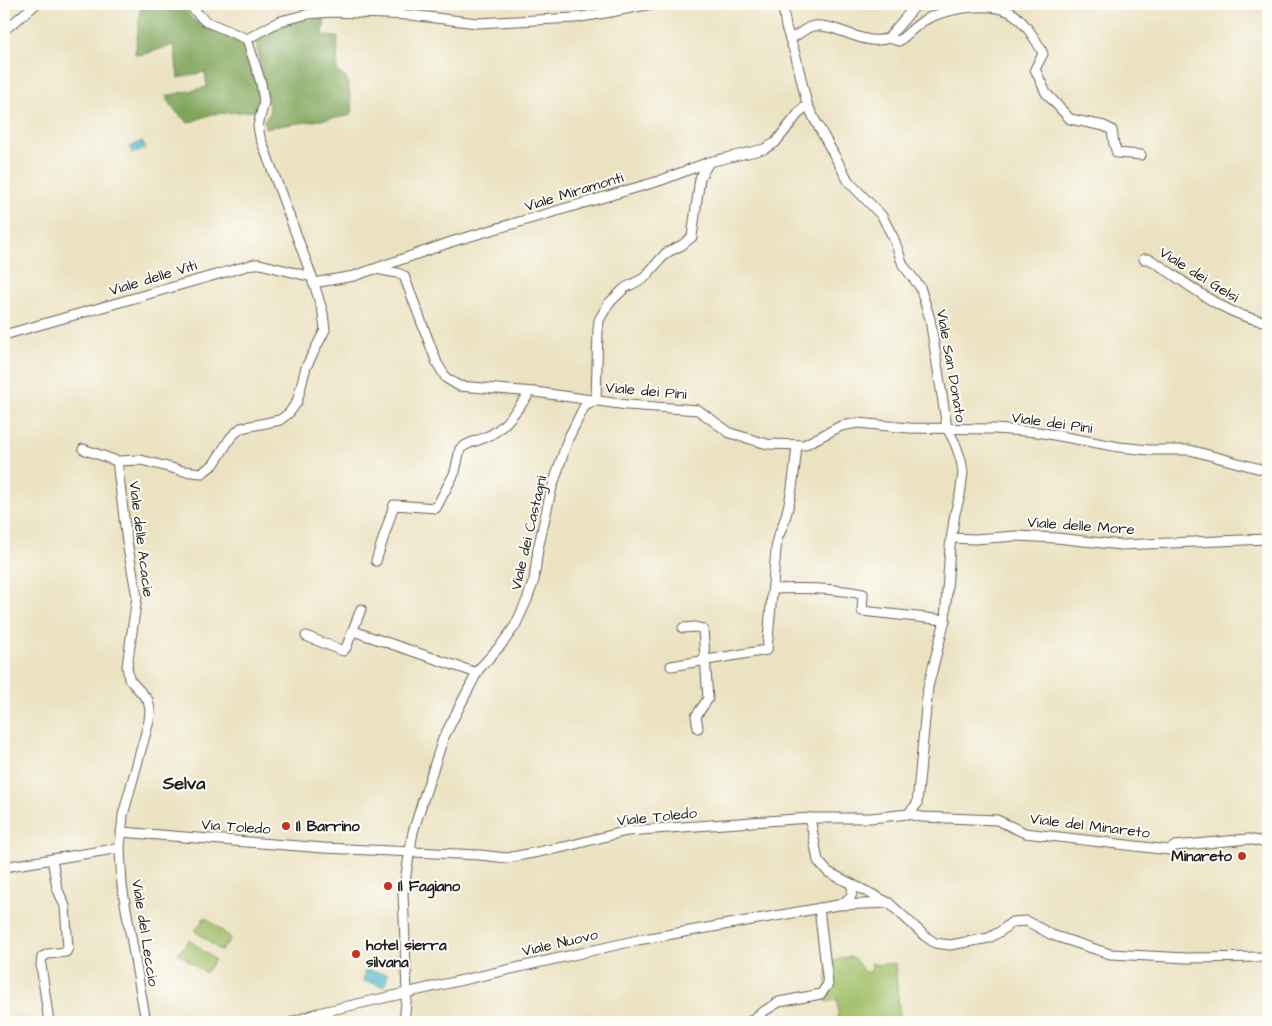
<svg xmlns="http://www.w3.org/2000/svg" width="1272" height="1026" font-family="'Architects Daughter',sans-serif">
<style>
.green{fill:#a0bf67;stroke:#5e6e42}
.forest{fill:#80a65c;stroke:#4e613c}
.water{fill:#4bb7c7;stroke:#346a72}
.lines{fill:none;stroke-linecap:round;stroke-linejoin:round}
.minor-casing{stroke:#646156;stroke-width:11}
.minor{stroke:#fff;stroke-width:9}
.poi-dot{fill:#c8321e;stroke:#fdfcf7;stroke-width:2}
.labels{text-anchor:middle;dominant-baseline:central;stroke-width:4;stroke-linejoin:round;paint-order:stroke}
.street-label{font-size:15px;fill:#1c1c1c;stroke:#fdfcf7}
.poi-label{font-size:15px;font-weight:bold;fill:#1c1c1c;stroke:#fdfcf7;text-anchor:start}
.quarter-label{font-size:18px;font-weight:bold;fill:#1c1c1c;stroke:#fdfcf7}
</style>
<rect width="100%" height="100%" fill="#fdfcf7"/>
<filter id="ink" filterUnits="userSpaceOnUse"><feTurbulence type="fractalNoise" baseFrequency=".02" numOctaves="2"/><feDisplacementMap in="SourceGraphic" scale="10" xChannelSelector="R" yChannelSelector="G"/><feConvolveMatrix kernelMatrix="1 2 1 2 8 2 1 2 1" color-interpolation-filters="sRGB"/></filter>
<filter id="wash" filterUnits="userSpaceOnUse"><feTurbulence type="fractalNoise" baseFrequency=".0096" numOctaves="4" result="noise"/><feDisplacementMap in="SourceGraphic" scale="20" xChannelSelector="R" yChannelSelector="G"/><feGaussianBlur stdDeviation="1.12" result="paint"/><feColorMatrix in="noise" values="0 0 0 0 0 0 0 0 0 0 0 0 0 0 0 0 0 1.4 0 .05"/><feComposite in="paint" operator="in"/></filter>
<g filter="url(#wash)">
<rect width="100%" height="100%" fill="#ebe2c1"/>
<g class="green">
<polygon points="205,917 231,938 221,951 195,931"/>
<polygon points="189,940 215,960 205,973 178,953"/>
<polygon points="849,957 855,959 864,972 871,972 872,963 876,965 895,963 900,1022 838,1022 838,1000 826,1002 827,966 839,959"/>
</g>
<g class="forest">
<polygon points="141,4 181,4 191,18 205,28 229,36 240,43 247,52 261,97 259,107 254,111 212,114 188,123 171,107 166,96 207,87 205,72 178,78 174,45 141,55 135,54"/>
<path d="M325,17l-2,19 15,1 -1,34 10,8 6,31 -4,6 -84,12 -1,-8 6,-7 -14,-70c15,-20 45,-21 69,-26z"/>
</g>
<g class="water">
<polygon points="142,141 146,148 132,154 130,147"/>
<polygon points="365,970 388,974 385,986 363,981"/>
</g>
</g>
<g filter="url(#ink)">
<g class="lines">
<g class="minor-casing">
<g id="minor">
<polyline points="785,4 784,14 786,27 796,57 807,104 816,122 849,182 882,216 894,239 903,265 920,287 930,319 947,428 955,443 961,460 963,473 960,495 955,513 950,547 945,620 928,687 917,804 908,814"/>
<polyline points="4,30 17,20 36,4"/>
<path d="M888,38l11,3c8,-6 16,-15 24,-20 21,-12 65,-20 87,-9 12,6 28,30 33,42l-8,15 11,24 24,26 34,7 8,4 2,14 3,9 24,2"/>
<polyline points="247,39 280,21 309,14 331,12 411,15 477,23 575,18 611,12 651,4"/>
<path d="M790,39c8,-3 15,-12 24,-13 22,-3 53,22 74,12l29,-34"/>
<path d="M1144,259h5l7,4c35,23 69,53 112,59"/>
<polyline points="376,269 397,273 404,276 437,363 446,378 459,386 535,392 627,405 698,410 730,433 767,444 804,445 841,426 858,423 909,428 994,429 1038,432 1119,447 1149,450 1190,450 1268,471"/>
<polyline points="313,283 354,276 454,241 659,181 709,162 764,149 775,143 798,114 807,104"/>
<polyline points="4,335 254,264 260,264 312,277"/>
<polyline points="596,400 598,330 599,320 609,303 625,288 644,278 666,253 682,245 692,237 700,178 709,162"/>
<polyline points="83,449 117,461 141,460 183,471 202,473 214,464 231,437 241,428 280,420 289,413 297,402 306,367 325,330 323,313 312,277 260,137 258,126 264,102 261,83 247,39 205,21 188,4"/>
<polyline points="117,461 127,542 137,597 127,666 129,679 148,700 150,710 149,721 123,815 120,848 122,886 146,1022"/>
<polyline points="951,538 975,539 1016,536 1056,538 1121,545 1268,539"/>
<path d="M376,561l18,-56 42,3 19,-36 5,-23c7,-7 19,-8 28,-13 17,-8 27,-25 39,-39l-1,-5"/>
<path d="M774,589c30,-1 59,-1 89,5l-1,17 83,9"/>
<polyline points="683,628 695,627 703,629 708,699 696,716 698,728"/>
<polyline points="353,631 477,673"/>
<polyline points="306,636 343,651 346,648 361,609"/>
<path d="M671,666l96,-16 10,-111c14,-28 17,-63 20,-94"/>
<polyline points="810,818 818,861 828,872 889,903 925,936 935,943 950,945 989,938 1001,931 1012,922 1027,921 1052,935 1110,954 1187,958 1268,957"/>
<polyline points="121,832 324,848 480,855 507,858 564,847 627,831 810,818 871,818 908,814 922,817 997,820 1025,833 1169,850 1175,846 1248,839 1268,843"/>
<polyline points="4,867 120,848"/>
<path d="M841,904c9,-5 14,-9 10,-20"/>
<polyline points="49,1022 41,965 42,957 48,954 66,952 68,948 65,906 57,888 52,859"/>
<polyline points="292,1022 318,1013 638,940 838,905 889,903"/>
<polyline points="404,1022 407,992 403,893 413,832 424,797 443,739 467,692 479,669 501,645 515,626 527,600 534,580 538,549 551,491 568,439 584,407 595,400"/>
<polyline points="749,1022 761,1013 779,1002 821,994 828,984 819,908"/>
</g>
</g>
<use href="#minor" class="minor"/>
</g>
</g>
<g class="poi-dot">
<circle cx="286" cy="826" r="5"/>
<circle cx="1242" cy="856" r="5"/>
<circle cx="388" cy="886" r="5"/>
<circle cx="356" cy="954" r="5"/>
</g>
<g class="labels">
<g class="street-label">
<text transform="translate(574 192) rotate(-17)">Viale Miramonti</text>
<text transform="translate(1199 275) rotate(32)">Viale dei Gelsi</text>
<text transform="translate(153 278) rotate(-17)">Viale delle Viti</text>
<text transform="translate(951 366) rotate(80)">Viale San Donato</text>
<text transform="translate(646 391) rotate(5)">Viale dei Pini</text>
<text transform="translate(1052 423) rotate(8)">Viale dei Pini</text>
<text transform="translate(1081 526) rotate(4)">Viale delle More</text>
<text transform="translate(529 533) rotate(-77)">Viale dei Castagni</text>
<text transform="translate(141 539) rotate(83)">Viale delle Acacie</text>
<text transform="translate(657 817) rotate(-6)">Viale Toledo</text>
<text transform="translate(1090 826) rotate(7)">Viale del Minareto</text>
<text transform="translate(236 827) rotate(4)">Via Toledo</text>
<text transform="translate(145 933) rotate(81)">Viale del Leccio</text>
<text transform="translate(560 943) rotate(-13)">Viale Nuovo</text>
</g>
<g class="poi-label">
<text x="296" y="826">Il Barrino</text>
<text x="1232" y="856" text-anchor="end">Minareto</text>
<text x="398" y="886">Il Fagiano</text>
<text x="366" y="945">hotel sierra<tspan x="366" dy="17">silvana</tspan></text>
</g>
<g class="quarter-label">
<text x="184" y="783">Selva</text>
</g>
</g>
<rect width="1272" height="1026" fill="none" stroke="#fdfcf7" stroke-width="20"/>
</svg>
